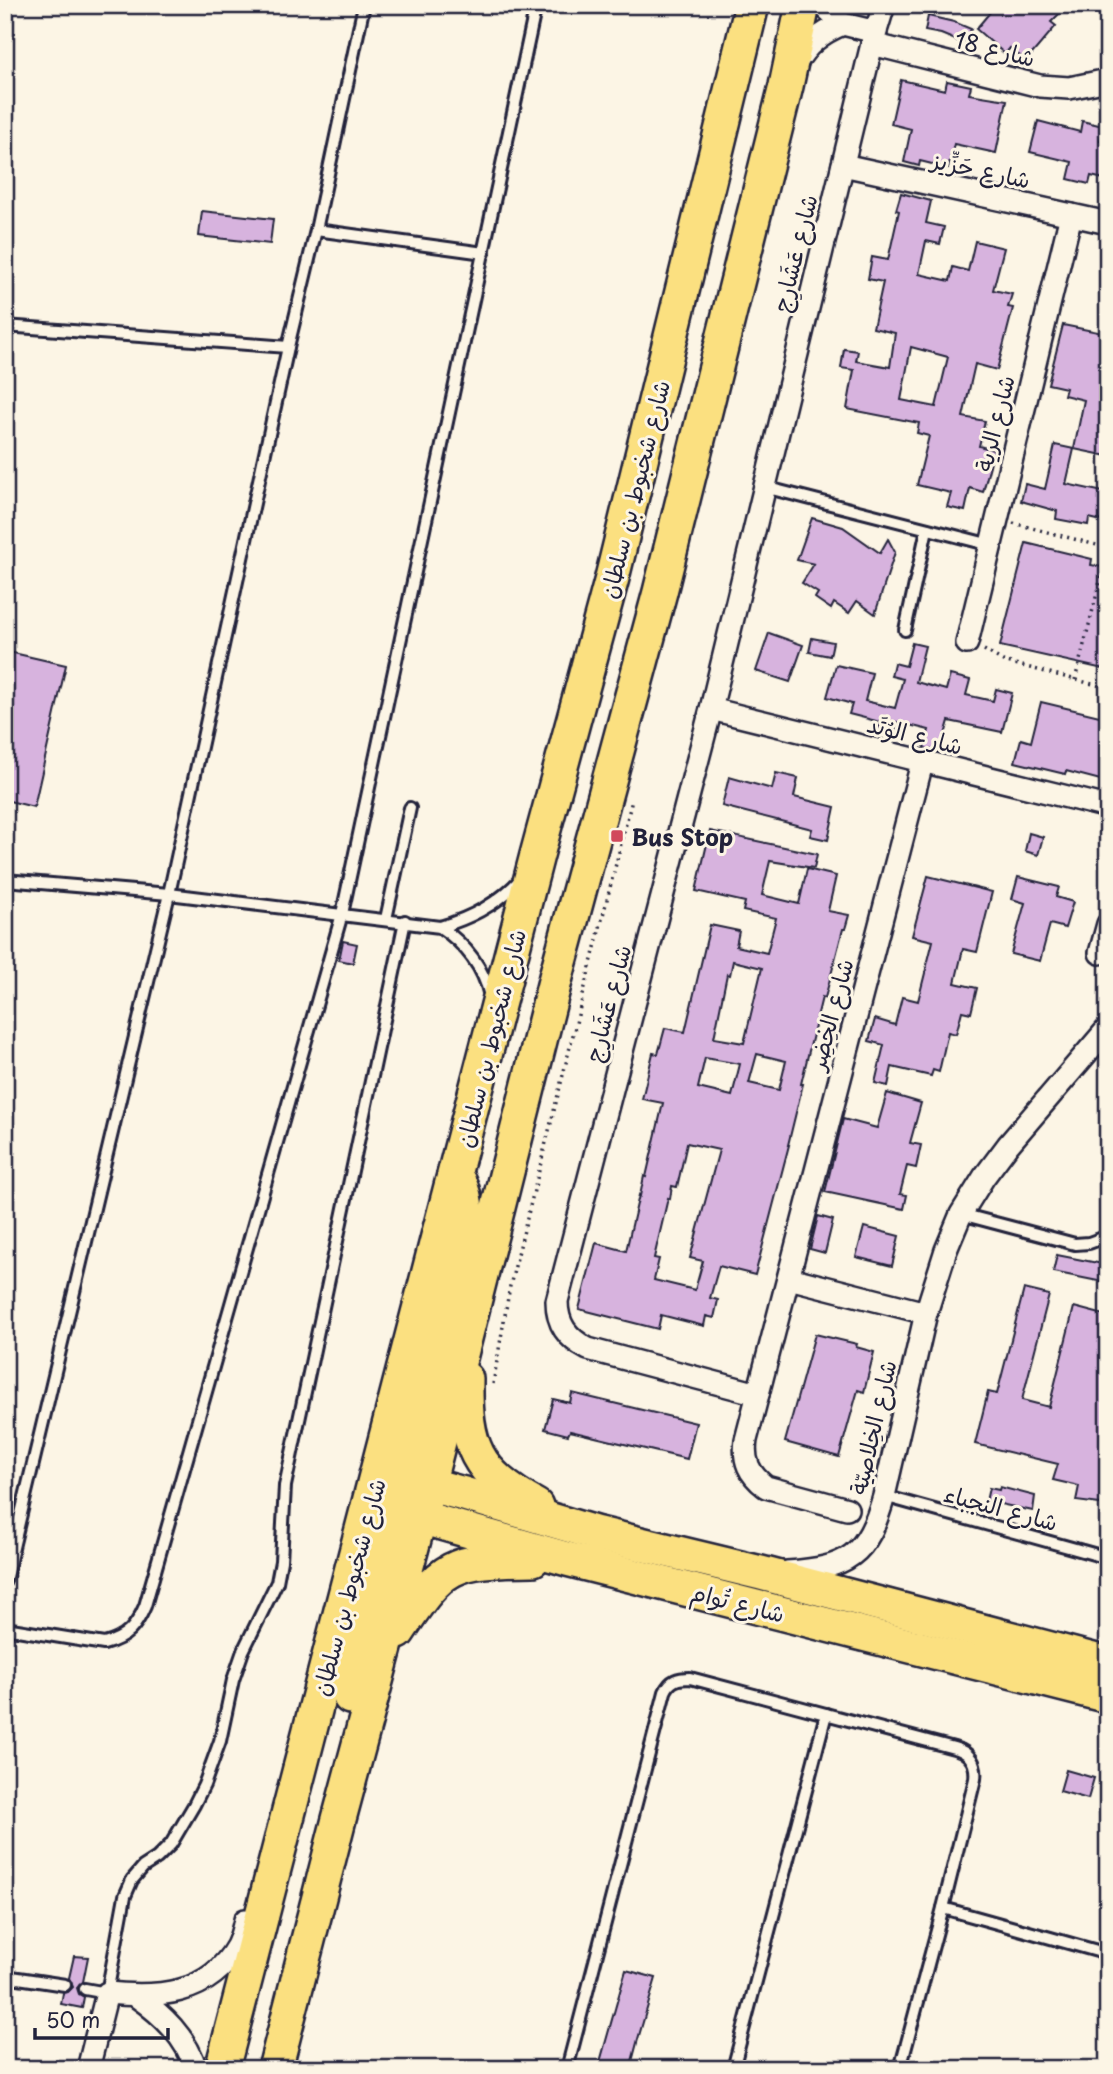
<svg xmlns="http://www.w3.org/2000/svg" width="1113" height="2074" font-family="'Playpen Sans','Playpen Sans Arabic',sans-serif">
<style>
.building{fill:#d7b3de;stroke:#22223b;stroke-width:2;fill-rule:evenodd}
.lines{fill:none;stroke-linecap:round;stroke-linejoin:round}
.lane-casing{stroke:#22223b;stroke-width:16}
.street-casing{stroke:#22223b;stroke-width:26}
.primary-casing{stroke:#22223b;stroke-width:38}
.path{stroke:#22223b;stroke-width:3.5;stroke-dasharray:2 5;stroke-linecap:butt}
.lane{stroke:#fcf5e5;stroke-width:10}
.street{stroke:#fcf5e5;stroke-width:21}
.primary{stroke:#fbe080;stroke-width:33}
.poi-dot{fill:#d1495b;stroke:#fcf5e5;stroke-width:2.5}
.labels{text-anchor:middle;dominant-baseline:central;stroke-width:6;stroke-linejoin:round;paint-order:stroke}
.street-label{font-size:23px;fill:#22223b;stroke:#fcf5e5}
.poi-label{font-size:23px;font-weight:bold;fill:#22223b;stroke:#fcf5e5;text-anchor:start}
</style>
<rect width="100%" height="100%" fill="#fcf5e5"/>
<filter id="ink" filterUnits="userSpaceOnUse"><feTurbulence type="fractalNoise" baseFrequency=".0143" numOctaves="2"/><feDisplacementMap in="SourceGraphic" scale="14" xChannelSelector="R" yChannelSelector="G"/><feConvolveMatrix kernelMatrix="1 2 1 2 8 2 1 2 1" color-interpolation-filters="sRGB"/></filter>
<g filter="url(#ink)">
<g class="building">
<polygon points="996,5 1068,5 1051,22 1056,26 1026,61 1010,48 1005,54 976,29"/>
<polygon points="928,16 954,22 971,29 965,44 941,34 925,31"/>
<polygon points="901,80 945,90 947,81 971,86 969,94 1007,100 996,153 954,144 948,168 920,161 919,166 904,162 911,129 891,124"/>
<polygon points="1038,121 1080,132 1082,121 1103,126 1100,141 1108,142 1108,180 1091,176 1089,184 1068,179 1072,162 1030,152"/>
<path d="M901,193l30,8 -5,22 18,4 -4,17 -14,-3 -7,33 31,7 3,-14 15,4 7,-30 29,7 -11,42 19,4 -4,13 5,1 -16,62 -22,-6 -12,53 22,4 -6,25 15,4 -11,42 -13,-4 -5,23 -18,-4 4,-14 -34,-8 12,-49 -12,-3 2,-10 -72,-14 7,-39 -13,-2 3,-19 14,2 -2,10 34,6 5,-34 -22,-5 10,-46 -15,-3 4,-22 16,3 11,-49 -3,-1zM911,347l37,10 -12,50 -35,-7z"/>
<polygon points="202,211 273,219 270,244 199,236"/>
<polygon points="1063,325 1108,334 1108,456 1074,449 1084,400 1064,395 1066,388 1048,384"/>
<polygon points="1055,445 1074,449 1066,484 1108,493 1102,521 1089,518 1088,525 1056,519 1057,511 1021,501 1025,484 1045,489"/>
<polygon points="812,518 843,527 880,553 888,539 895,552 875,614 857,601 849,613 834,603 831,609 815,598 818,593 802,583 814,564 797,560"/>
<polygon points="1026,543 1092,559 1091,565 1108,568 1108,670 1000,646"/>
<polygon points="769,633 803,645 790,682 756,671"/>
<polygon points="812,638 833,642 830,656 809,652"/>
<polygon points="912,643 925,646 916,682 946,690 950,675 970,680 966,695 993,701 996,689 1012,693 1002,732 949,721 940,752 924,748 929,730 897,722 894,735 878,731 880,722 849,714 852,704 827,697 836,665 872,673 865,701 895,708 903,679 891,676 894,663 906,666"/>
<polygon points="9,652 66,665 34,807 5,800 5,667"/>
<polygon points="1041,702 1108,718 1108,782 1066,771 1065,774 1015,762 1021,739 1031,742"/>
<polygon points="776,773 798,778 794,797 835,807 828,840 810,836 812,829 722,806 729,777 772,789"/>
<path d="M710,831l107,23 -3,14 -44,-7 -8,34 37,9 8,-35 29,7 -8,35 21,4 -4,14h-2l-18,69 -3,-1 -21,87h2l-15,61h1l-34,130 -36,-9 -9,32 8,2 -4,18 -8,-2 -2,10 -43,-11 -3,14 -79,-20 17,-66 30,8 13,-56 1,1 4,-20 2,1 17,-74 -21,-4 11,-46 5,1 7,-26 20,4 25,-107 29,6 -3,15 31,7 9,-35 -33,-7 2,-9 -49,-11zM733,961l29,7 -18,75 -30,-5 13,-64 3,1zM757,1054l29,7 -7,29 -30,-7zM705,1058l35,6 -8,32 -34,-8zM687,1143l32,7 -29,108 13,3 -8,29 -41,-10 5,-21 -5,-1 14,-60 2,1 2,-13 5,1z"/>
<polygon points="1029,833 1043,837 1038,855 1025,851"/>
<polygon points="928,876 992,892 977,952 963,949 955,983 977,988 971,1013 962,1011 956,1034 948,1032 939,1072 933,1070 931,1076 892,1067 888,1086 875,1083 884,1045 869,1041 875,1019 895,1025 902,997 918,1001 933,941 912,936"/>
<polygon points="1018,877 1059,887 1056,897 1073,902 1065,928 1050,924 1040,961 1011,954 1025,903 1012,899"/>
<polygon points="343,941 357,944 353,963 339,960"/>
<polygon points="887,1093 921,1103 910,1143 921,1145 916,1168 907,1166 900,1194 907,1195 904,1209 825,1192 843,1119 877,1128"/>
<polygon points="818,1216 833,1220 825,1253 810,1249"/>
<polygon points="864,1227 899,1236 892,1266 856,1257"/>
<polygon points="1057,1255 1108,1265 1108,1283 1053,1272"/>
<polygon points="1024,1289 1049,1295 1022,1400 1049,1407 1074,1307 1108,1316 1108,1505 1076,1501 1079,1486 1053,1480 1058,1464 975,1444 988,1392 997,1394"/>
<polygon points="815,1334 857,1344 856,1347 874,1352 864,1392 858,1390 839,1457 785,1442"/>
<polygon points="572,1393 696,1423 687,1459 570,1431 568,1435 545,1429 553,1399 570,1403"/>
<polygon points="1000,1487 1035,1496 1033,1511 986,1501 989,1488 999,1490"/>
<polygon points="1066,1770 1094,1778 1088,1799 1060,1791"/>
<polygon points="74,1956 88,1957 83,1982 77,1988 79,1994 84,1997 82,2008 61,2004 63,1993 68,1992 73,1987 69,1978"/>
<polygon points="626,1970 656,1978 638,2039 630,2069 598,2069"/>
</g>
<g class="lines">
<g class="lane-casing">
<g id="lane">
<polyline points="316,230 484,253"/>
<polyline points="5,326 288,347"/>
<polyline points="764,487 991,545"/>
<polyline points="905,630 927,529"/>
<path d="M5,880l164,14 271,33c32,-9 58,-23 81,-48"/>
<polyline points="386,919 410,808"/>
<path d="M440,927c25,17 43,39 50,69"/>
<polyline points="961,1214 1075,1244 1089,1243 1108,1236"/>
<polyline points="884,1496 1108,1558"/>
<polyline points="5,1581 169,894 288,347 316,230 364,5"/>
<path d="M5,1628l99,16c23,-6 32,-17 41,-38l197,-692 194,-909"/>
<polyline points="943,1908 1108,1954"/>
<polyline points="5,1976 65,1985"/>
<polyline points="85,1989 107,1993 125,1896 132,1880 143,1867 157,1858 171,1844 194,1805 204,1785 220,1741 233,1680 243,1651 277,1582 281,1561 285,1486 405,921"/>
<path d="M567,2069l98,-377c5,-12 13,-14 25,-14l264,70c16,4 23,15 21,31l-32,129 -43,161"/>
<polyline points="733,2069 826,1714"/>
</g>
</g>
<g class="street-casing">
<g id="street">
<polyline points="823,5 843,24 876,32"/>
<polyline points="872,44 1040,86 1069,88 1108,80"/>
<path d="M795,65c11,-20 26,-32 48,-41"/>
<polyline points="843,165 1108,223"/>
<polyline points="967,643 1071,215"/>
<polyline points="711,709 1108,807"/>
<polyline points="1100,953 1108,924"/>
<polyline points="789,1278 926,1313"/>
<path d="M758,1394l-170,-45c-21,-11 -31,-25 -31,-48l154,-592 161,-665 12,-39"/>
<path d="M847,1509l-81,-22c-17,-13 -23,-26 -20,-47l176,-677"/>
<path d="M787,1572c61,-4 80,-16 97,-76l42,-183 20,-63 15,-36 23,-37 24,-32 100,-117"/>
<path d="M136,1996c27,19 50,41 60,73"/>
<path d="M88,2069l19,-76c50,5 102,3 130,-47 4,-8 6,-17 8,-26"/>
</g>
</g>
<g class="primary-casing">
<g id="primary">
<path d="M466,1379c-1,67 9,93 70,127"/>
<polyline points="378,1471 464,1494 595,1533 761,1573 1108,1664"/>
<path d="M405,1499l-4,-21 63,-238c3,-21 4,-39 -5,-58"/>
<polyline points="369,1505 420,1517 567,1559 1108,1696"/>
<path d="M398,1632c46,-69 52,-72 135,-73"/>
<polyline points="350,1697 396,1511 397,1499 395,1491"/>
<polyline points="222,2069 537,855 612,578 752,5"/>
<polyline points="275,2069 339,1819 420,1517 557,973 660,592 786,86 803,5"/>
</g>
</g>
<g class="path">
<polyline points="1013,523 1108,548"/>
<polyline points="984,650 1003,661 1108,688"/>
<polyline points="1075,680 1108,550"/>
<polyline points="493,1384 510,1286 632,800"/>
</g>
<use href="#lane" class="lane"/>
<use href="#street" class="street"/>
<use href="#primary" class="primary"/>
</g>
</g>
<rect class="poi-dot" x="610" y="829" width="14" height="14" rx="3.5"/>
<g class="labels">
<g class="street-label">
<text transform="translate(995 48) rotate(14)">شارع 18</text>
<text transform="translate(981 169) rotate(12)">شارع حَزِّيز</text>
<text transform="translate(794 253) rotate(-76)">شارع عَشَارِج</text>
<text transform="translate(994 423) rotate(-76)">شارع الرية</text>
<text transform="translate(634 489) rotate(-76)">شارع شخبوط بن سلطان</text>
<text transform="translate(915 734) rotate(14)">شارع الوُتَد</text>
<text transform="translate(607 1003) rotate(-75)">شارع عَشَارِج</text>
<text transform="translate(830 1014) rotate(-75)">شارع الخِضِر</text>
<text transform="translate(490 1038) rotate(-76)">شارع شخبوط بن سلطان</text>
<text transform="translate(872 1427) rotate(-77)">شارع الخِلاصيّة</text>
<text transform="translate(1001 1507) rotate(15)">شارع النجباء</text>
<text transform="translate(348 1587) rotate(-75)">شارع شخبوط بن سلطان</text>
<text transform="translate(738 1602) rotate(14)">شارع تُوام</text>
</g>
<g class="poi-label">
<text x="631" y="836">Bus Stop</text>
</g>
</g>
<rect width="1113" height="2074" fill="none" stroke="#fcf5e5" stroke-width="28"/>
<rect x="14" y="14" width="1085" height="2046" fill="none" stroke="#22223b" stroke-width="2.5" filter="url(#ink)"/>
<path d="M35 2028v10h133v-10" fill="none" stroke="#22223b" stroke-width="3.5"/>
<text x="46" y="2028" font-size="21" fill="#22223b" stroke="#fcf5e5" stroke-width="5" paint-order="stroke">50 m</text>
</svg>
